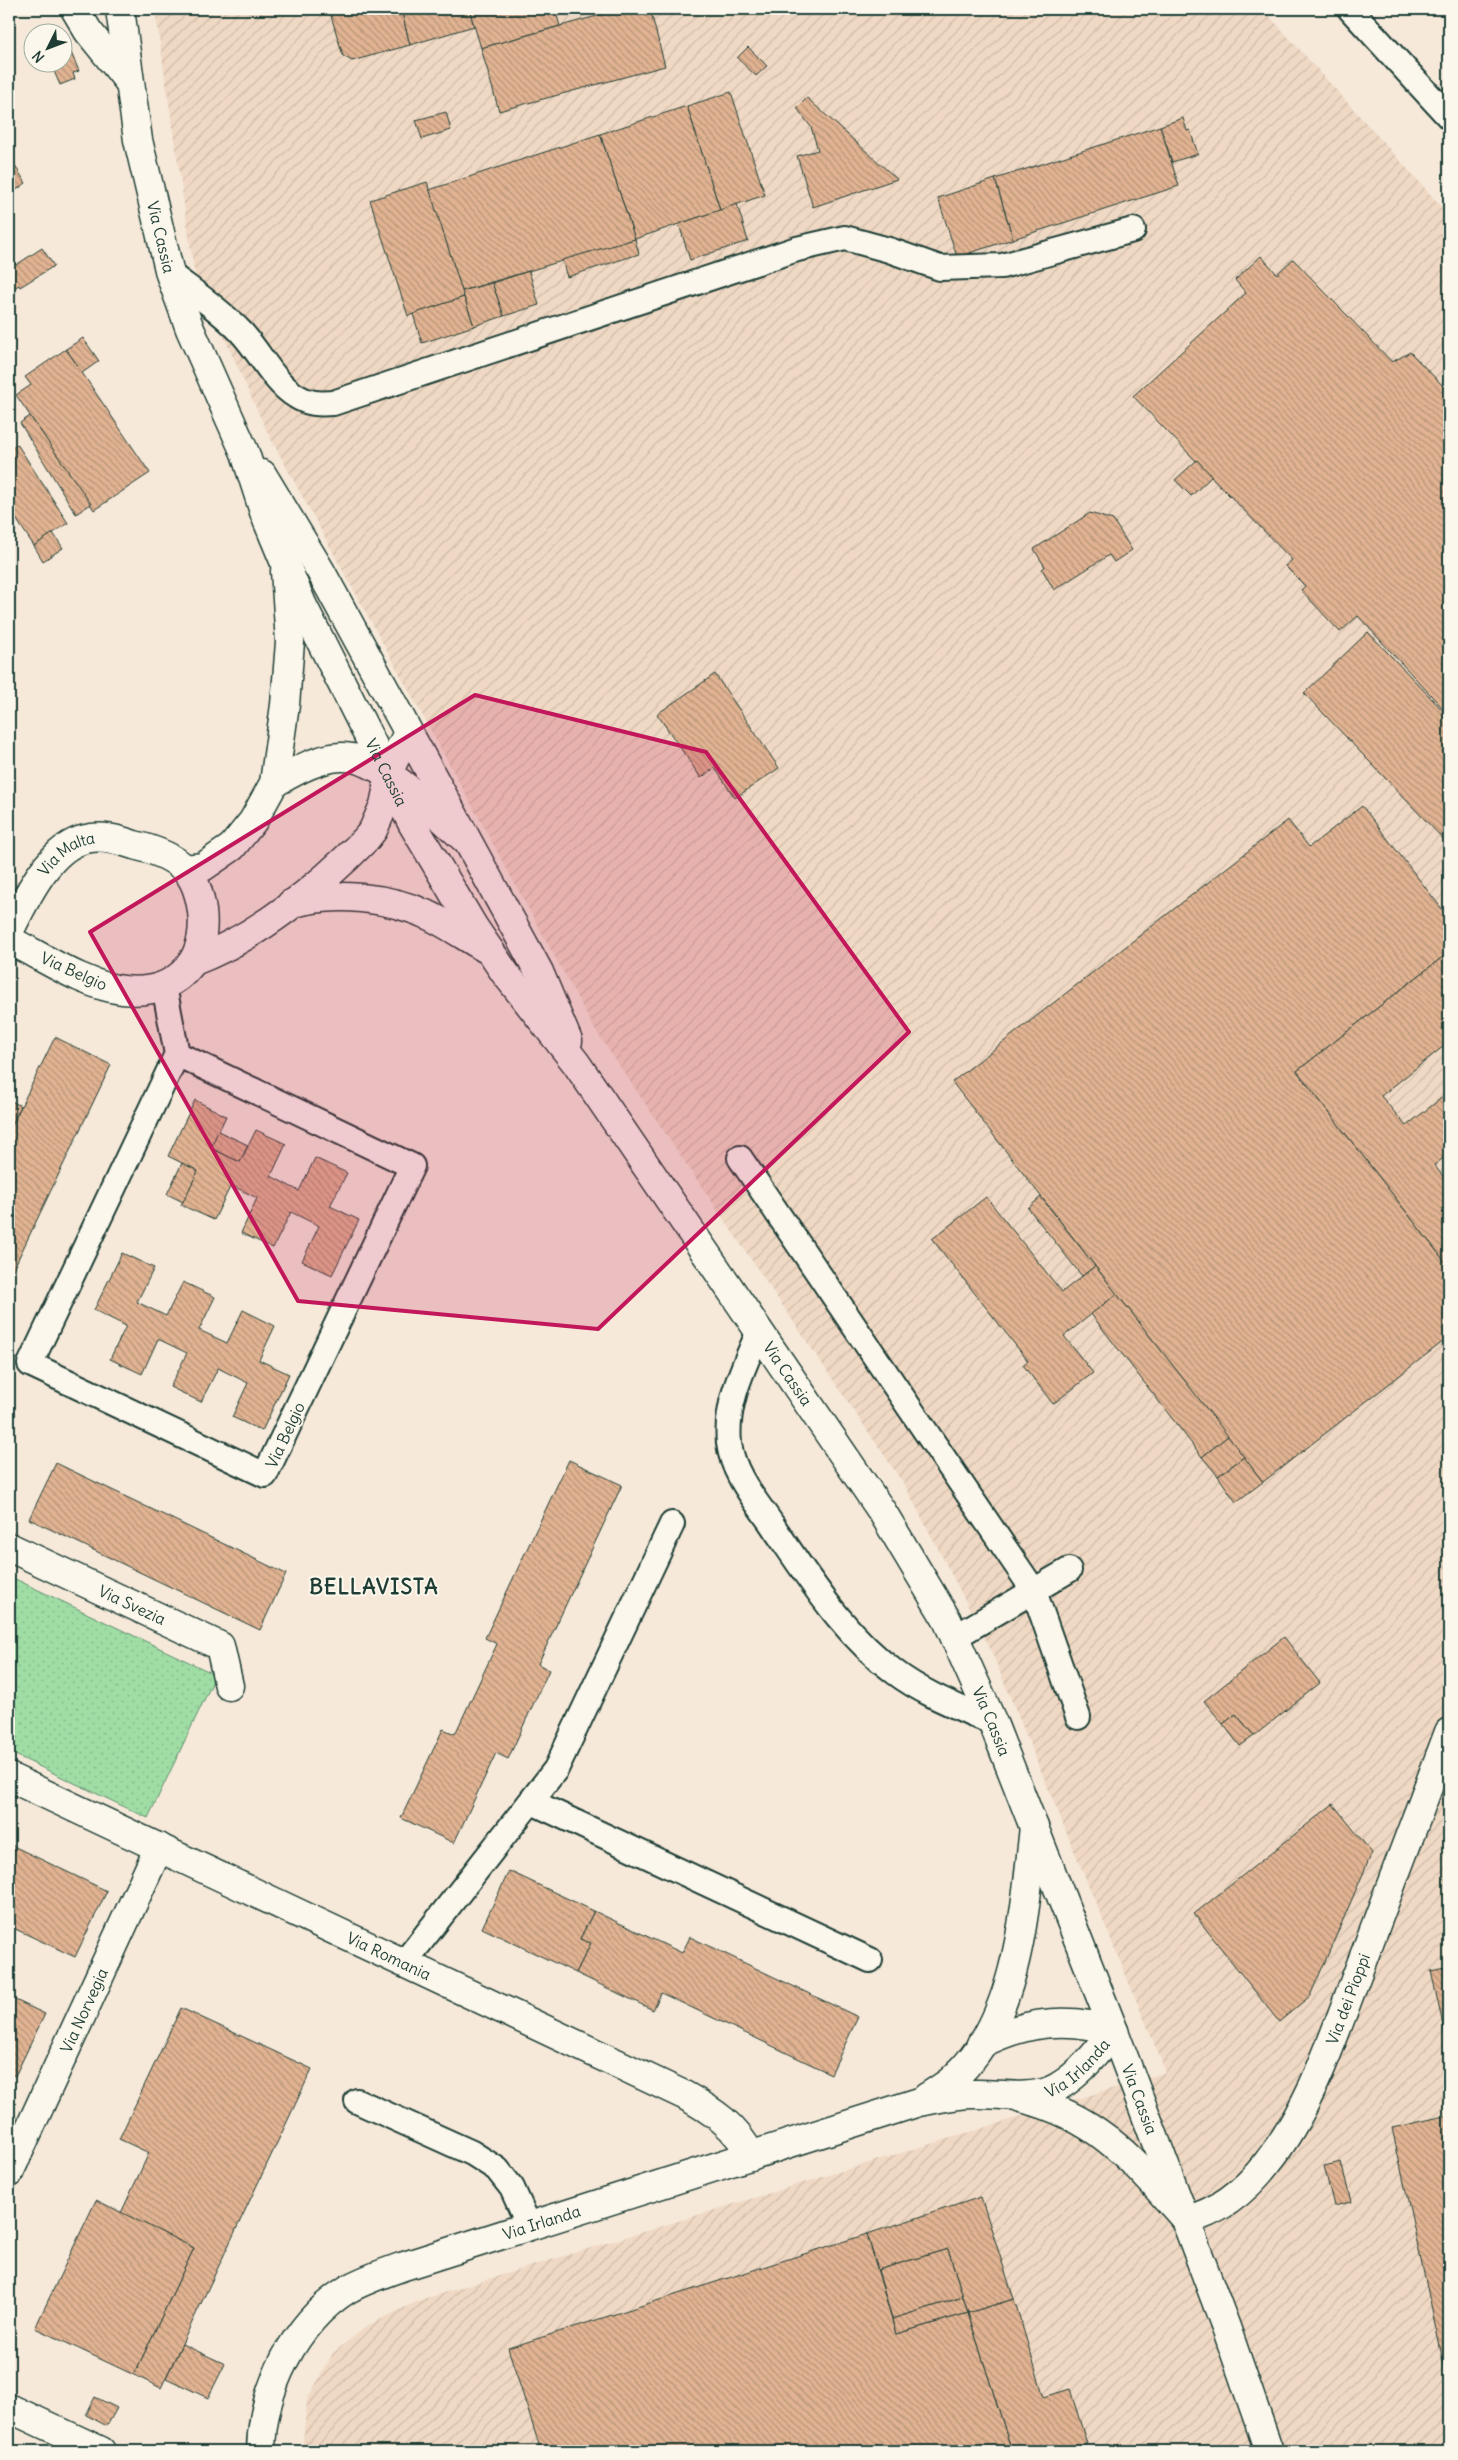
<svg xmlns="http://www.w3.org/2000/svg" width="1458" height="2460" font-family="Delius,sans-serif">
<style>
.industrial{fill:url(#industrial-furrows)}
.park{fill:url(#park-dots);stroke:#5f8d6c}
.building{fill:url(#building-back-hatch);stroke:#1f3d34}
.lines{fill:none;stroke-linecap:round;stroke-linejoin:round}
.service-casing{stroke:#1f3d34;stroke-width:28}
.pedestrian-casing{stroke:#1f3d34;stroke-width:31}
.minor-casing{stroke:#1f3d34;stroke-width:31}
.secondary-casing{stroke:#1f3d34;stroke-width:31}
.service{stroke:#fbf7ec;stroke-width:24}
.pedestrian{stroke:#fbf7ec;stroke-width:28}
.minor{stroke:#fbf7ec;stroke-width:28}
.secondary{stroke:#fbf7ec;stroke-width:28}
.marked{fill:#c2185b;fill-opacity:0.2;stroke:#c2185b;stroke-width:4;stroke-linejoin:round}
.labels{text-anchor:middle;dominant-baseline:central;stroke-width:4;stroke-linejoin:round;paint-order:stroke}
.street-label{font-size:16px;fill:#1f3d34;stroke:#fbf7ec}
.district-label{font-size:21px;font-weight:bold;letter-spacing:1px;fill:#1f3d34;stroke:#fbf7ec}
</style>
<defs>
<pattern id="industrial-furrows" width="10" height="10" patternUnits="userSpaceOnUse" patternTransform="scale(1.25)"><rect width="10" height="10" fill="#f0d9c4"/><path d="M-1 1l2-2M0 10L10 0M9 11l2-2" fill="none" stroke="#cdbba9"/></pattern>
<pattern id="park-dots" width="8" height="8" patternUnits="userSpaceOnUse" patternTransform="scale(1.25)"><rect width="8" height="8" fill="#9fdda5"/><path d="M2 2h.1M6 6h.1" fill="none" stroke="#88bf8f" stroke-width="1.8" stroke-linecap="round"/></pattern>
<pattern id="building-back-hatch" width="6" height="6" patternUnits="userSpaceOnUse" patternTransform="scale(1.25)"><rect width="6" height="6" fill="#e1b392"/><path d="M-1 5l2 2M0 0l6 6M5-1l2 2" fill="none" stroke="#b69378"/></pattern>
</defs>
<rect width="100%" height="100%" fill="#f6e9da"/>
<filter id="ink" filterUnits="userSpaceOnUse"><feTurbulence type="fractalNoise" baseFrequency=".02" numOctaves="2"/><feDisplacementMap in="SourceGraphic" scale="10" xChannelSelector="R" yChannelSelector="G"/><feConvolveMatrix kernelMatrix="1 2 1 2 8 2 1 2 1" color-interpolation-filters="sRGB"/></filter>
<g filter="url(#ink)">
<polygon class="industrial" points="175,9 1263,9 1449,215 1449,2451 302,2451 307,2400 333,2353 367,2326 420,2300 1166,2072 989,1646 905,1486 595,1030 267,432 194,271 156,17"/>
<polygon class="park" points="9,1576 216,1675 148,1818 9,1752"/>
<g class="building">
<polygon points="329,9 401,9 410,45 352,61 343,56"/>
<polygon points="401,9 469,9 474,26 410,45"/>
<polygon points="469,9 555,9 560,26 481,48"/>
<polygon points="622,9 650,9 665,66 499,111 481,48"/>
<polygon points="748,47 767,66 756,76 737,58"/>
<polygon points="69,48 79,71 73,73 75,79 60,85 50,62 62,62 62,50"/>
<polygon points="731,92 765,195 720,210 687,106"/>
<polygon points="807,98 897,179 813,207 797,156 818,150 811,127 797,108"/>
<polygon points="687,106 720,210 635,239 600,134"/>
<polygon points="446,112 451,130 422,139 416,120"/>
<polygon points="1183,118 1187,131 1190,130 1198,154 1172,162 1160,126"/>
<polygon points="1160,126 1179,186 1013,239 995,179"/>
<polygon points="600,134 635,239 462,291 429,190"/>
<polygon points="9,157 26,183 9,195"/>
<polygon points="995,179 1013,239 957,257 938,198"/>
<polygon points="427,182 464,297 408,316 370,200"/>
<polygon points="737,204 748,241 690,260 679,224"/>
<polygon points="635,239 639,254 567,277 562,260"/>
<polygon points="42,248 54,266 20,287 19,285 9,291 9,256 16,265"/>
<polygon points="1261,256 1277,274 1293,259 1392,362 1410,352 1449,392 1449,446 1445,454 1449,459 1449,715 1358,616 1340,632 1301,590 1305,586 1285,566 1292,560 1133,396 1246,293 1235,280"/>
<polygon points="529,271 539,305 504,316 492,283"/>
<polygon points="492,283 504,316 474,326 462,291"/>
<polygon points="464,297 474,326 422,343 413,314"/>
<polygon points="83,338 99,361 82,373 66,349"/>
<polygon points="66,349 150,473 94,510 16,395 31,385 25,377"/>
<polygon points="30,416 91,504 76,514 20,423"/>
<polygon points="17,444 68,523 34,546 9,508 9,449"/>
<polygon points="1197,460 1212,476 1191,496 1175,480"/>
<polygon points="1090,513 1113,520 1132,550 1114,562 1109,555 1054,590 1042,569 1045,567 1034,549"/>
<polygon points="53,533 63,548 43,561 34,546"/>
<polygon points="1368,632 1449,717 1448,844 1304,693"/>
<polygon points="715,674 779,768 735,798 715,768 701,778 657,714"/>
<polygon points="1362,806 1449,918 1449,952 1297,1071 1449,1267 1449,1337 1263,1482 952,1082 1288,820 1309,847"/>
<polygon points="1449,952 1449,1042 1381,1096 1406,1126 1449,1092 1449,1154 1434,1165 1449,1184 1449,1267 1297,1071"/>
<polygon points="55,1037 111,1065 9,1278 9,1131"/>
<polygon points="9,1100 21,1106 9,1131"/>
<polygon points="195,1100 226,1116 211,1148 240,1162 256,1130 286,1144 271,1176 299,1191 315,1158 347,1173 330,1206 359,1220 332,1275 302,1261 319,1226 291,1212 273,1248 241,1233 257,1198 231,1185 214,1220 181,1205 198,1171 168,1156"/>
<polygon points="218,1131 248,1145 240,1162 211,1148"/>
<polygon points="182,1163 198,1171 183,1202 167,1194"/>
<polygon points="986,1197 1062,1292 1095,1266 1117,1294 1064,1336 1093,1373 1053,1404 1023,1365 1028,1361 932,1239"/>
<polygon points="1041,1197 1095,1266 1082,1276 1028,1208"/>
<polygon points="122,1253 154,1268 137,1302 166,1316 183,1282 215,1297 199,1330 227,1343 243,1310 275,1326 259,1360 289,1374 262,1431 232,1417 248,1383 218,1368 201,1402 170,1387 187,1353 158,1339 142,1374 110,1359 126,1326 94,1310"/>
<polygon points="1117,1294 1228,1436 1202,1457 1091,1314"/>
<polygon points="1228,1436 1244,1457 1218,1476 1202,1457"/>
<polygon points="1244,1457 1263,1482 1236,1502 1218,1476"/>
<polygon points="569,1460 622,1485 538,1664 549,1670 508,1759 496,1753 454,1843 401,1818 443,1729 455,1734 497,1644 485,1638"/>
<polygon points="56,1463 286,1574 260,1630 29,1519"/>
<polygon points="1284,1637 1320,1683 1254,1736 1236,1714 1223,1724 1204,1701"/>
<polygon points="1236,1714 1254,1736 1240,1746 1223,1724"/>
<polygon points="1333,1804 1372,1853 1310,1996 1279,2022 1194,1914"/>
<polygon points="9,1844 107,1891 75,1957 9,1926"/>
<polygon points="509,1871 594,1911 580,1939 591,1943 576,1973 482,1928"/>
<polygon points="594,1911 682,1953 690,1937 858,2017 831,2074 661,1993 653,2010 576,1973 591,1943 580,1939"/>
<polygon points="1449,1967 1449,2052 1431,1971"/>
<polygon points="9,1997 45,2014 15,2076 9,2073"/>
<polygon points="181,2008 312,2069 161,2388 134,2375 194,2248 121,2213 149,2153 119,2139"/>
<polygon points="1449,2115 1449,2388 1392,2128"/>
<polygon points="1341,2162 1351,2202 1334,2206 1324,2166"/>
<polygon points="981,2197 1014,2299 968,2313 948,2249 878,2270 867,2234"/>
<polygon points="96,2200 194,2248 134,2375 35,2328"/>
<polygon points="867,2234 896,2334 968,2313 1012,2451 541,2451 508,2348"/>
<polygon points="948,2249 963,2297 892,2319 878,2270"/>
<polygon points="963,2297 968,2313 896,2334 892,2319"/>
<polygon points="1014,2299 1044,2397 1070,2389 1087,2444 1064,2451 1012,2451 968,2313"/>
<polygon points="182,2344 225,2364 208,2398 166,2378"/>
<polygon points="95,2397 117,2408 107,2426 86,2415"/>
</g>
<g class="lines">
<g class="service-casing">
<g id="service">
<polyline points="1350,9 1449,117"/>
<path d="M170,274c25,19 50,36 71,58 19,20 32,50 55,64 12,8 23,8 37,7l464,-154 48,-11 44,12 51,18 62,-2 131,-36"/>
<polyline points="164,986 177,1054 412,1166 265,1475 30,1364 177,1054"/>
<polyline points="740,1158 1034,1591 1078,1717"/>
<path d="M759,1331c-15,36 -34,72 -30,112 4,33 29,60 46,86 36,52 69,106 121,144 28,21 65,35 97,50"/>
<polyline points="955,1637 1069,1570"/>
<polyline points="532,1802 870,1960"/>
<polyline points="404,1963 556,1769 672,1524"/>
<polyline points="357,2101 472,2153 497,2169 512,2188 529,2226"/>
</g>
</g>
<g class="pedestrian-casing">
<g id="pedestrian">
<path id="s1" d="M9,1547l211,99 9,40"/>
</g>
</g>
<g class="minor-casing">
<g id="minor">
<polyline points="75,9 88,31 129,82"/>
<path d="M274,783c20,-11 43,-25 67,-26 40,-2 96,58 125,83"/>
<polyline points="185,869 203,867 232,847 253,821 274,783 285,705 290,642 285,571"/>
<path d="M291,904c43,-13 99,-7 139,12 21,10 40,24 60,35"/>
<path id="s2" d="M9,932c15,-30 40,-86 77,-93 16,-4 33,1 48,6 17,4 39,12 51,24 11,11 15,28 17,42 6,51 -27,85 -79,79 -38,-4 -80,-33 -114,-50"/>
<path d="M194,961c62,-23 126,-75 172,-122l7,-9 11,-25 3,-14v-17l21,-41"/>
<path id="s3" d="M9,1777l675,318c29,16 52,31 67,61"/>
<path d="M927,2097c9,-6 20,-12 28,-20 64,-59 70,-169 79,-250"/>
<path id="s4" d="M1021,2098c79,19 114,65 165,122 34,-8 60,-30 81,-57 44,-55 66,-126 91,-191 30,-80 61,-160 91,-240"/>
<path id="s5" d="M9,2173l150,-326"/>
<polyline points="9,2408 101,2451"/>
<path id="s6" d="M261,2451c1,-62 33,-128 87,-162 16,-9 36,-16 53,-22l518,-165c18,-3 36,-8 54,-8 25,-1 52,6 77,-3 27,-12 46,-38 64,-60 -47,-15 -90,-9 -133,13"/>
</g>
</g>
<g class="secondary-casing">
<g id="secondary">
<path id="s7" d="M120,9l18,131 32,134 20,55 55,124 20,62 37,89 110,219 61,103 32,47 71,90 307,450 64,107 46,103 121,308 113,299 42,121"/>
<polyline points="262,474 320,570 539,972 568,1041"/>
</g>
</g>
<use href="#service" class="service"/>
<use href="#pedestrian" class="pedestrian"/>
<use href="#minor" class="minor"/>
<use href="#secondary" class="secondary"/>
</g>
</g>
<path class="marked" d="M475,695l231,57 203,280 -311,297 -300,-28 -208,-369z"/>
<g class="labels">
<g class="street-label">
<text stroke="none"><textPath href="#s7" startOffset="232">Via Cassia</textPath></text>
<text stroke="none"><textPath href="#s7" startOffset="814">Via Cassia</textPath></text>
<text stroke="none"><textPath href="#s2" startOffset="100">Via Malta</textPath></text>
<text transform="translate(74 971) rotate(24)">Via Belgio</text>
<text stroke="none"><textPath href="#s7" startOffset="1538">Via Cassia</textPath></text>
<text transform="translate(285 1435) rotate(-65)">Via Belgio</text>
<text stroke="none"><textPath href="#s1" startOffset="136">Via Svezia</textPath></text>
<text stroke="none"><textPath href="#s7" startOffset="1942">Via Cassia</textPath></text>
<text stroke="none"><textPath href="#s3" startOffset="420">Via Romania</textPath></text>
<text stroke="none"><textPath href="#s4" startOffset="494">Via dei Pioppi</textPath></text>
<text stroke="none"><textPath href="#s5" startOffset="179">Via Norvegia</textPath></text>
<text stroke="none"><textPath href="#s6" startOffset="960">Via Irlanda</textPath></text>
<text stroke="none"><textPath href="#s7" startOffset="2348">Via Cassia</textPath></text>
<text stroke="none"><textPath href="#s6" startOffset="396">Via Irlanda</textPath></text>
</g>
<g class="district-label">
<text x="374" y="1586">BELLAVISTA</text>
</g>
</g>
<rect width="1458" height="2460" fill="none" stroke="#fbf7ec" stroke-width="30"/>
<rect x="15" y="15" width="1428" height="2430" fill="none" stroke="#1f3d34" stroke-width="2" filter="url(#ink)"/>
<g transform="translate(48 48) rotate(228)"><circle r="24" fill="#fbf7ec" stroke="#a3ada2"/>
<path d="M0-4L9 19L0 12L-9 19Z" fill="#1f3d34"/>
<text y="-8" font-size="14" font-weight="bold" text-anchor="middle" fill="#1f3d34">N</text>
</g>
</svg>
